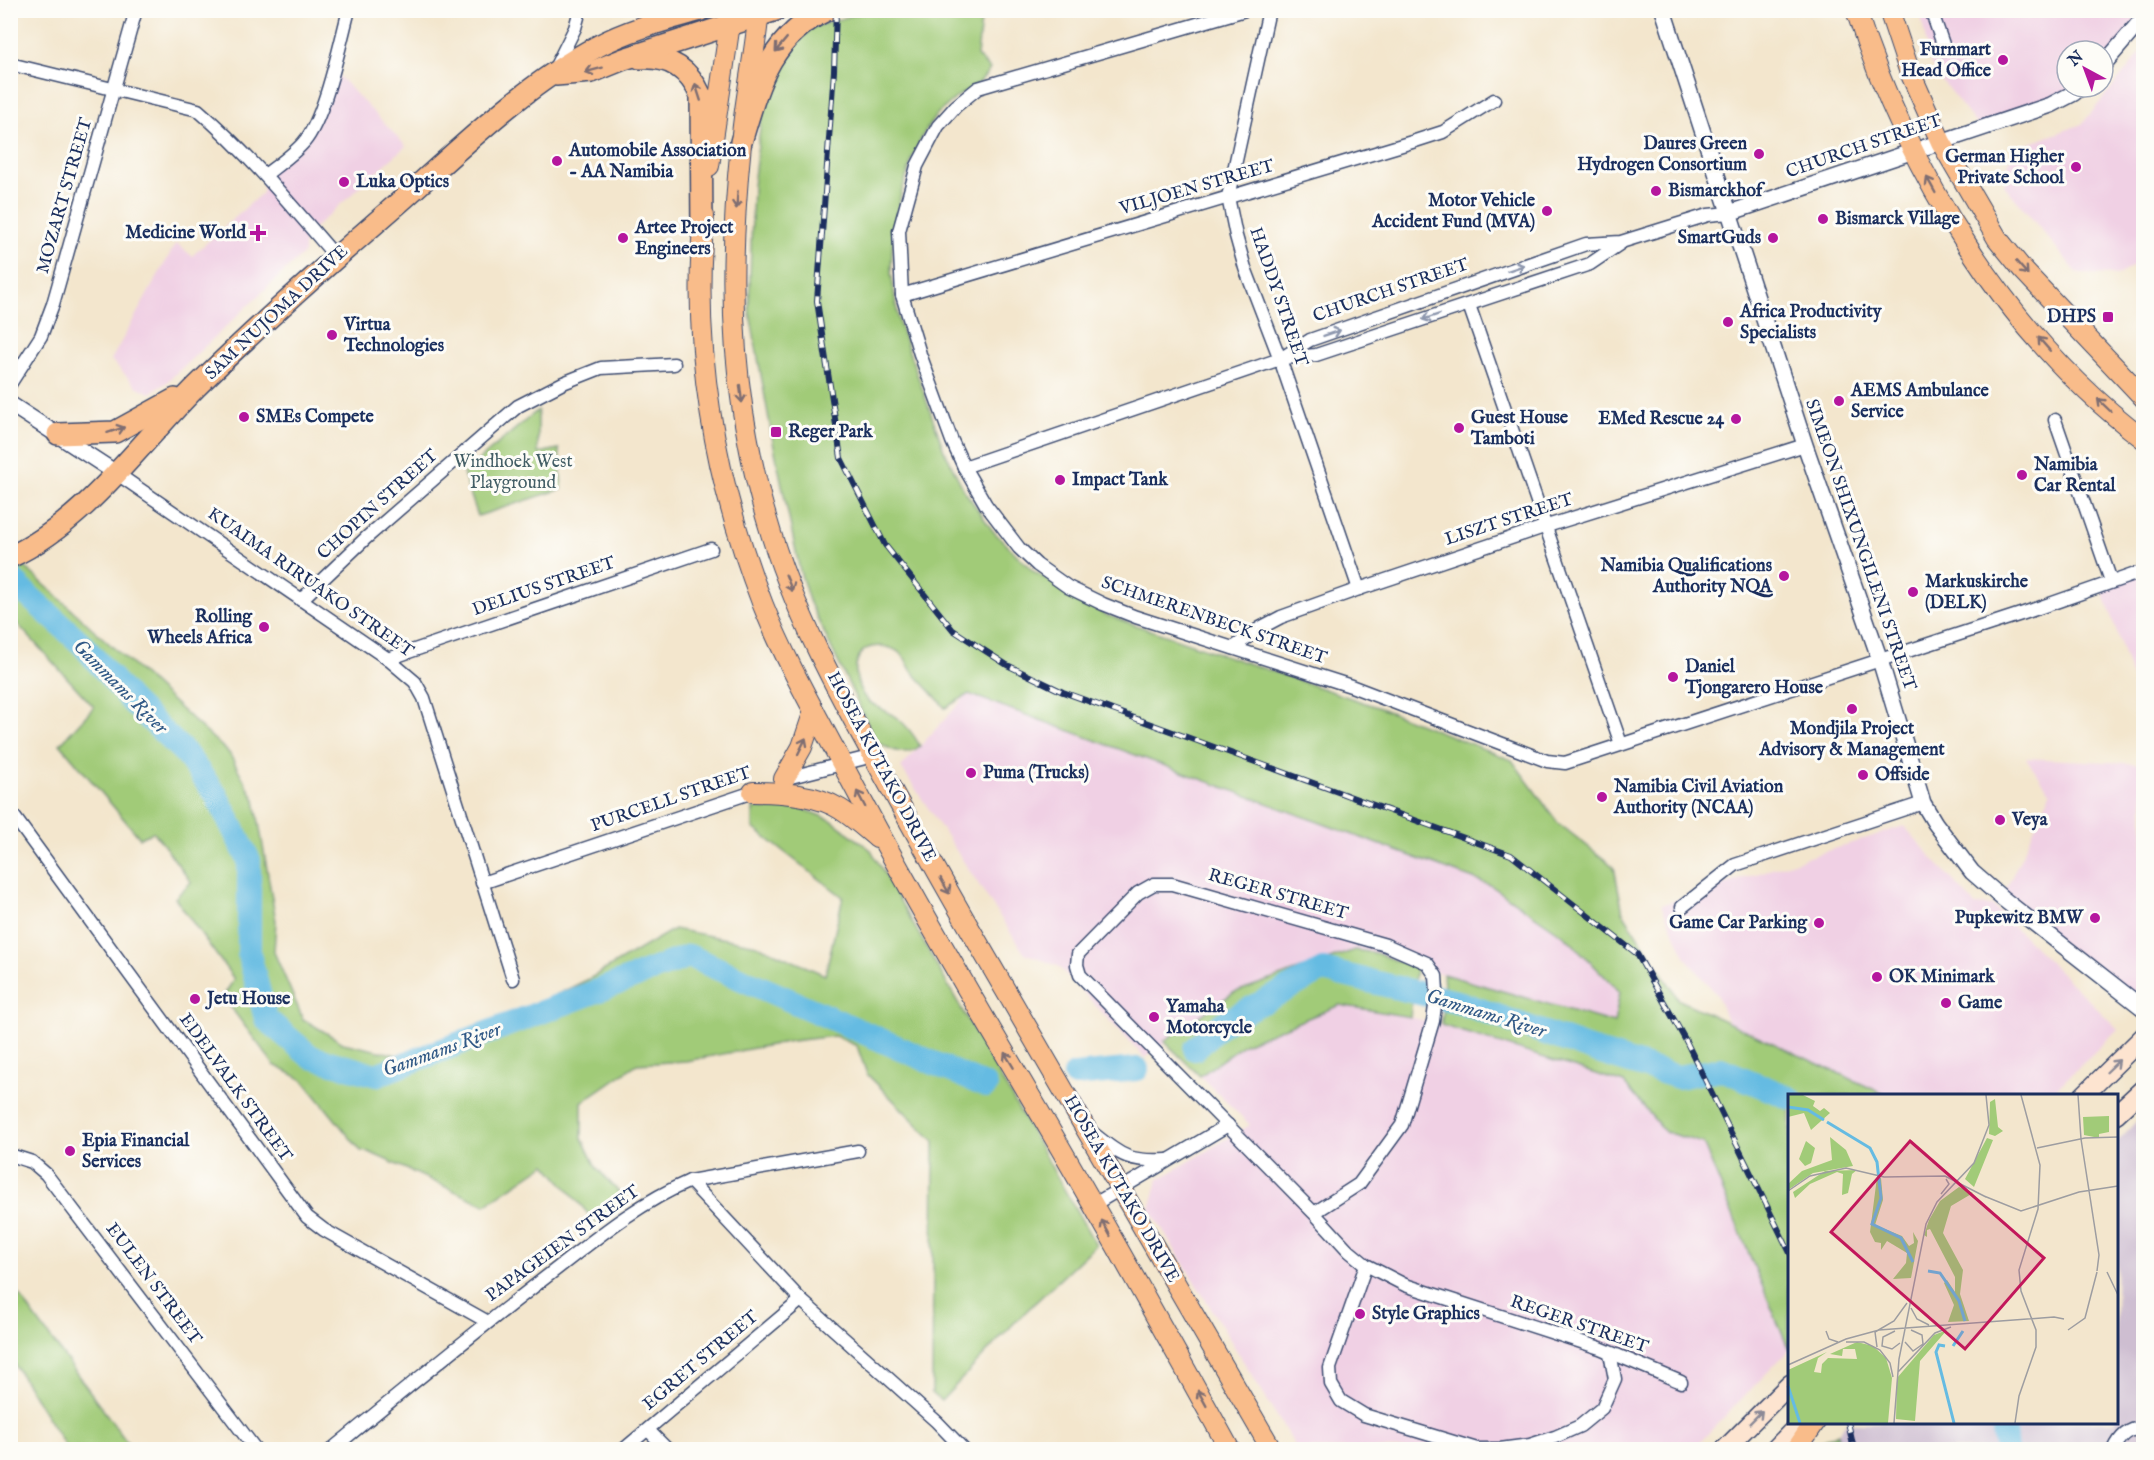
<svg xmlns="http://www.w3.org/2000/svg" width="2154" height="1460" font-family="'IM FELL English',serif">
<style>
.built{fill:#f0d0e4}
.industrial{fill:#cebed1}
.green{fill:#a1cb78;stroke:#5e7d6b;stroke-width:1.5}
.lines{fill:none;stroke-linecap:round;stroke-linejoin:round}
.river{stroke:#65bbe2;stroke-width:24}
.minor-casing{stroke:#3b4a6f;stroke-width:15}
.tertiary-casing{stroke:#3b4a6f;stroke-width:18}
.secondary-casing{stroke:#3b4a6f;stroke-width:21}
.primary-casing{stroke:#3b4a6f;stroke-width:22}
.trunk-casing{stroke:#3b4a6f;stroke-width:24}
.minor{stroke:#fff;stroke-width:12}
.tertiary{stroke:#fff;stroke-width:15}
.secondary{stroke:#fde4d0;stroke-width:18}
.primary{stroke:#f9bc8a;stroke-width:20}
.trunk{stroke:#f9bc8a;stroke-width:21}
.rail-casing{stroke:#1b2f5e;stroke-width:6}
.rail{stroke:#fdfcf7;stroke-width:4;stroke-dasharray:11;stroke-linecap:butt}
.oneway{stroke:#7f6e72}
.oneway2{stroke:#8d97ae}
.oneway3{stroke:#8c8a97}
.poi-dot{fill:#b5179e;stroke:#fdfcf7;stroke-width:2}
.labels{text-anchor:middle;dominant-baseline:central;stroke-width:6;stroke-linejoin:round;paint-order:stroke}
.poi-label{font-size:18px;font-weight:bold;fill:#1b2f5e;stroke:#fdfcf7;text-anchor:start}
.street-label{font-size:18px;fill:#1b2f5e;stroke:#fdfcf7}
.park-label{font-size:18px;fill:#435e66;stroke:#fdfcf7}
.water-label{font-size:20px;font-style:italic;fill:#315986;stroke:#fdfcf7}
.inset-river{fill:none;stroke:#65bbe2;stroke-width:3}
.inset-road{fill:none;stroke:#9d9da1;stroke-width:1.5}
.view{fill:#c2185b;fill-opacity:0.15;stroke:#c2185b;stroke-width:3}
.inset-edge{fill:none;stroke:#1b2f5e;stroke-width:3}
</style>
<rect width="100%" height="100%" fill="#fdfcf7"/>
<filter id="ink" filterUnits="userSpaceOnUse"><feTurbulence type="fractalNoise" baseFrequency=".0167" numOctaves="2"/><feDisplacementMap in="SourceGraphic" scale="12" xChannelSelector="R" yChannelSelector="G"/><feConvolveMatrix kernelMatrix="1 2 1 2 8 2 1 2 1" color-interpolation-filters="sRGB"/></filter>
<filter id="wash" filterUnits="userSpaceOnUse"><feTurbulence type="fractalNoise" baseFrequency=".008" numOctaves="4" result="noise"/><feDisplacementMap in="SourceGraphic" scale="24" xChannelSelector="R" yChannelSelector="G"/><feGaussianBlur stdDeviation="1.35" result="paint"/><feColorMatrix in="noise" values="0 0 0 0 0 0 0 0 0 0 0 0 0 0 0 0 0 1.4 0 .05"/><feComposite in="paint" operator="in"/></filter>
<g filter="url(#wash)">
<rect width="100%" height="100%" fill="#f3e6cd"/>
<g class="built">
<polygon points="2143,10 2103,65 2103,51 2067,51 2067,87 2081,87 1980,129 1935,72 1930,62 1920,11"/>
<polygon points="2143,50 2143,260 2118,275 2078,274 2004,185 2012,150 2082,124"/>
<polygon points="333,70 406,146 304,237 304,253 166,383 150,393 136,386 111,360 176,243 192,256 262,193 265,175 305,141"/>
<polygon points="2143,570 2143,712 2101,585"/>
<polygon points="968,694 1490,885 1566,937 1620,992 1613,1023 1443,974 1416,968 1376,953 1233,993 1145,1058 1058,966 1024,953 901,767"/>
<polygon points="2026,758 2143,764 2143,1009 2002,898 2051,793"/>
<polygon points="1904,826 1975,905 1993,906 2118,1029 2050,1095 1886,1095 1728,1023 1717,995 1686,958 1661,905"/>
<polygon points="1340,1005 1410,1017 1441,1025 1624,1083 1665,1132 1703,1142 1789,1350 1693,1449 1297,1449 1150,1209 1158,1180 1250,1125 1200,1076 1244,1044"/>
</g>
<polygon class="industrial" points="2143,1114 2143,1449 1837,1450 1838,1433 1846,1423 2116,1422 2117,1142"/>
<g class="green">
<path d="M867,11h115l-5,45 13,13 -11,14 -21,13 -22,19 -12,18 -11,23 -12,38 -8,39 -2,39 8,51 45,127 20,40 29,41 40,40 73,44 274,93 132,52 46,63 56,44 9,46 56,87 207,95 -96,1 -1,254 -86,-207 -38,-11 -41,-49 -183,-58 4,-24 -2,-27 171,49 6,-31 -54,-55 -76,-52 -521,-191 -24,14c-10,-13 -23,-25 -34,-38 -3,-5 -5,-12 -10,-16 -10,-9 -33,-12 -41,1 -7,11 -4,25 1,36 7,16 24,17 36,27 11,8 17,17 23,28 -14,12 -30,4 -44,-5l-67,-140 -9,-30 -27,-129 -24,-134 4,-122 11,-91 14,-33 35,-35z"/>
<polygon points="538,410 538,453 559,449 562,489 478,516 463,473"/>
<polygon points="25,567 229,753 255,800 276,921 274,952 303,1019 343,1043 397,1055 516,1014 589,979 674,929 757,945 825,975 843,897 753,828 753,809 801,808 831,820 871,850 1096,1245 1017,1320 941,1401 932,1393 934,1141 867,1074 857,1046 835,1036 792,1041 686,1061 637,1064 582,1102 582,1138 596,1167 626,1200 596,1223 546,1164 485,1205 369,1152 361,1151 303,1080 274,1065 223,997 234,979 175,898 191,882 154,832 140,838 60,744 94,707 11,617 11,573"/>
<polygon points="1355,950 1376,953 1416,968 1410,1017 1340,1005 1244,1044 1200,1076 1164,1041 1233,993"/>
<polygon points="10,1284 11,1284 132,1449 67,1449 11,1359"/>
<polygon points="1838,1433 1837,1449 1816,1449 1820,1442"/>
</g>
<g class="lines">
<g class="river">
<polyline points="10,576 22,590 82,644 132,702 186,754 216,795 249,860 249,954 266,1019 311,1057 376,1075 689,956 986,1086"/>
<polyline points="1195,1049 1223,1023 1323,970 1461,1003 1601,1053 1678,1077 1721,1069 1790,1098"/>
<polyline points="1075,1075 1137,1069"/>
<polyline points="2003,1422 2006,1450"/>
</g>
</g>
</g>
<g filter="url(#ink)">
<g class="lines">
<g class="minor-casing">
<g id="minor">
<polyline points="1245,10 978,88 956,106 938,126 917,166 899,231 902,295 920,354 952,441 964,467 986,505 1019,548 1037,565 1068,587 1103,604 1136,617 1351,686 1547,761 1565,763 2024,613 2144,571"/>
<polyline points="1269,10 1228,197 1236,236 1245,268 1280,359 1359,589"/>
<polyline points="1931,10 1945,50"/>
<path d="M10,64l188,46c51,44 94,96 138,147"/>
<polyline points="554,70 575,28 580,10"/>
<path d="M265,175c13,-10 29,-21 39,-33 21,-24 36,-99 45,-132"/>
<polyline points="902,295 1412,142 1443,132 1494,100"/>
<polyline points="1469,305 1621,744"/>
<polyline points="1284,358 1316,355 1590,264 1621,243"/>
<polyline points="10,384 41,336 53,304 136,10"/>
<polyline points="2055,420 2111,581"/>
<polyline points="964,467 1280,359 1310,340 1586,244 1621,242 1708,215 1729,213"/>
<polyline points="116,473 388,659 415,682 424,698 513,979"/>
<polyline points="301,600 366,538 518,406 563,383 601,368 674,364"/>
<polyline points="1233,648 1260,628 1281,617 1359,589 1547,526 1805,445"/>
<polyline points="388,659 711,549"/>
<polyline points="783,779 873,756"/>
<polyline points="10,811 307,1217 324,1230 488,1322"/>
<polyline points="482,883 759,790"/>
<polyline points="1682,907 1735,865 1923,803"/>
<path d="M1094,1134c29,23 35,28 73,26"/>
<polyline points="10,1155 32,1162 46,1174 256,1450"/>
<polyline points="690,1181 801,1300 937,1422 964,1450"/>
<polyline points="1093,1205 1228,1125"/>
<polyline points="1314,1213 1359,1184 1402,1125 1433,1021 1437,991 1436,976 1427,963 1386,945 1172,884 1154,884 1138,893 1078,954 1077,965 1080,975 1314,1213 1349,1251 1366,1265 1405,1285 1600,1348 1681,1382"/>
<polyline points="1366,1265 1330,1368 1331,1384 1341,1401 1364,1415 1477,1449 1500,1449 1530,1445 1555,1437 1580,1426 1602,1408 1615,1379 1610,1353"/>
<polyline points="648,1430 668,1450"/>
<path d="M331,1450c73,-60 145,-119 219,-176 44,-34 88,-71 140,-93l168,-30"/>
<polyline points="623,1450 801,1300"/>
<path d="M2114,1450c5,-12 15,-23 30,-22"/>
</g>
</g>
<g class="tertiary-casing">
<g id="tertiary">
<polyline points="1663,10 1805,445 1880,660 1923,803 1935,823 1972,872 2002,898 2144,1009"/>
<polyline points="2103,65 2144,17"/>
<polyline points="1729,213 2051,105 2074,93 2081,87"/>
<polyline points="10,404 116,473"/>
</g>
</g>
<g class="secondary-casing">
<g id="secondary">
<polyline points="2083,1096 2144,1036"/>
<polyline points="2116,1114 2144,1088"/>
<polyline points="1724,1450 1790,1384"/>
<polyline points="1774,1450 1801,1422"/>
</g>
</g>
<g class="primary-casing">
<g id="primary">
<path d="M759,10c-4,45 -14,89 -18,134 -9,89 -12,179 2,268 6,36 13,73 24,108 27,96 78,185 126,272 38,69 77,138 117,206 88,150 175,301 262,452"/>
<path d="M1856,10c51,160 152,328 288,429"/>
<polyline points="1889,10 1909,70 1941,142 1997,238 2023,270 2144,398"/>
<polyline points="709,166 732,10"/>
<path d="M704,216c-13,133 11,266 59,389 23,57 54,111 83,166 51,97 105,191 161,286 77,129 150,261 223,393"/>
<polyline points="784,779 802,747 814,711"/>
<path d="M753,792c28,0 63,2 87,17 13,8 25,19 37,29"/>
<polyline points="1796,1450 1815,1422"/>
</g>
</g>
<g class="trunk-casing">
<g id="trunk">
<path d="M640,58c30,-2 49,11 61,38l1,137"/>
<polyline points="556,75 592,72 624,59 776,10"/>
<path d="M741,142c17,-56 28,-105 86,-132"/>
<polyline points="58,434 115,432 175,399"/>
<path d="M10,557c76,-35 129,-113 187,-171 66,-65 136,-126 205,-186 62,-55 123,-115 196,-154 32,-17 68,-26 103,-36"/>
</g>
</g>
<use href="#minor" class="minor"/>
<use href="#tertiary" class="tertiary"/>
<use href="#secondary" class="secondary"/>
<use href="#primary" class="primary"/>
<use href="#trunk" class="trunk"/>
<g class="rail-casing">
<g id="rail">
<polyline points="836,10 834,71 817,301 841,458 885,545 953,630 1007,665 1063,692 1511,855 1637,954 1686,1041 1790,1253"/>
<polyline points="1848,1422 1854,1450"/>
</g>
</g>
<use href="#rail" class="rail"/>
</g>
<defs><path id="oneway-shaft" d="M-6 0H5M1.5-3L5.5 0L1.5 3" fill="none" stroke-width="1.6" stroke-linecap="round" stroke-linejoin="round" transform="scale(1.5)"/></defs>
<g class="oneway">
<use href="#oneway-shaft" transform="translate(781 45) rotate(130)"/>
<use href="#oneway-shaft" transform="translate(594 70) rotate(165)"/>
<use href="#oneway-shaft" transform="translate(698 92) rotate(-108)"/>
<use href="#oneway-shaft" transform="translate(1931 185) rotate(-119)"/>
<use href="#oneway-shaft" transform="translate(737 200) rotate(94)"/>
<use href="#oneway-shaft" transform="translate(2022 268) rotate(49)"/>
<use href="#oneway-shaft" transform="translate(2044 344) rotate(-131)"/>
<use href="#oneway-shaft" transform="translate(741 394) rotate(83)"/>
<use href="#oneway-shaft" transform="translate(2104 405) rotate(-136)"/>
<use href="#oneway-shaft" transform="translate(116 430) rotate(-18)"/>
<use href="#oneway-shaft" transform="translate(789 583) rotate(68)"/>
<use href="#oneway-shaft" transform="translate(802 746) rotate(-64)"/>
<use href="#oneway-shaft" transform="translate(861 799) rotate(-118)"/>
<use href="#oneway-shaft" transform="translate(945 886) rotate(61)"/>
<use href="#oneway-shaft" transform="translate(1009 1060) rotate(-121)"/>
<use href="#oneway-shaft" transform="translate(1106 1228) rotate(-119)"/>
<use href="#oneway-shaft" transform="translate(1202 1398) rotate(-119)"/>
</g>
<g class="oneway2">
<use href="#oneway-shaft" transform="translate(1516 268) rotate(-19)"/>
<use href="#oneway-shaft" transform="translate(1431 317) rotate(162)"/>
<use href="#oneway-shaft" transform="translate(1332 333) rotate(-19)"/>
</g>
<g class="oneway3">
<use href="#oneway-shaft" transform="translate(2113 1066) rotate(-44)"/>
<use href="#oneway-shaft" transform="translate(1756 1417) rotate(-45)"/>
</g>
</g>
<g class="poi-dot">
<circle cx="2003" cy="60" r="6"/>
<circle cx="1759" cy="154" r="6"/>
<circle cx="557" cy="161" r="6"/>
<circle cx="2076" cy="167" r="6"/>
<circle cx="344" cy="182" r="6"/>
<circle cx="1656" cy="191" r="6"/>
<circle cx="1547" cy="211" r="6"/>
<circle cx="1823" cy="219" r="6"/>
<path d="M255 224h6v6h6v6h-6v6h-6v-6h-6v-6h6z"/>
<circle cx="623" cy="238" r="6"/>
<circle cx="1773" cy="238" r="6"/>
<rect x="2102" y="311" width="12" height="12" rx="3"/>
<circle cx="1728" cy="322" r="6"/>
<circle cx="332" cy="335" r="6"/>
<circle cx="1839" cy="401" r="6"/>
<circle cx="244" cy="417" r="6"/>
<circle cx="1736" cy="419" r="6"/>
<circle cx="1459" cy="428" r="6"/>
<rect x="770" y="426" width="12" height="12" rx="3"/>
<circle cx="2022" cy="475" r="6"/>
<circle cx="1060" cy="480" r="6"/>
<circle cx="1784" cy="576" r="6"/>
<circle cx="1913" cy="592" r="6"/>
<circle cx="264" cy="627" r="6"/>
<circle cx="1673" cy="677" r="6"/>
<circle cx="1852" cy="709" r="6"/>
<circle cx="971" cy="773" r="6"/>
<circle cx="1863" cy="775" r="6"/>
<circle cx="1602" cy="797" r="6"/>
<circle cx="2000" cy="820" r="6"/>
<circle cx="2095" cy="918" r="6"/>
<circle cx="1819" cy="923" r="6"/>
<circle cx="1877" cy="977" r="6"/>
<circle cx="195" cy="999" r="6"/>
<circle cx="1946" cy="1003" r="6"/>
<circle cx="1154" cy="1017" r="6"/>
<circle cx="70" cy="1151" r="6"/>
<circle cx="1360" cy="1314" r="6"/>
</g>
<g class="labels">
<g class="poi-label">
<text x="1991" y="50" text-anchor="end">Furnmart<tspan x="1991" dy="21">Head Office</tspan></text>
<text x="1747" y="144" text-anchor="end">Daures Green<tspan x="1747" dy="21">Hydrogen Consortium</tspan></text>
<text x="569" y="151">Automobile Association<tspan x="569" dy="21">- AA Namibia</tspan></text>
<text x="2064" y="157" text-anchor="end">German Higher<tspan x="2064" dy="21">Private School</tspan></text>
<text x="356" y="182">Luka Optics</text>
<text x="1668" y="191">Bismarckhof</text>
<text x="1535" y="201" text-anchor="end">Motor Vehicle<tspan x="1535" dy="21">Accident Fund (MVA)</tspan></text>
<text x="1835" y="219">Bismarck Village</text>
<text x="635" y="228">Artee Project<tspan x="635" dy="21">Engineers</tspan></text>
<text x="246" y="233" text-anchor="end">Medicine World</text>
<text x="1761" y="238" text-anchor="end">SmartGuds</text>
<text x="1740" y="312">Africa Productivity<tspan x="1740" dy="21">Specialists</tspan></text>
<text x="2096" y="317" text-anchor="end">DHPS</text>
<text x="344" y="325">Virtua<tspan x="344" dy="21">Technologies</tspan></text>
<text x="1851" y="391">AEMS Ambulance<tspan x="1851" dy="21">Service</tspan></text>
<text x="256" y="417">SMEs Compete</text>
<text x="1471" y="418">Guest House<tspan x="1471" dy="21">Tamboti</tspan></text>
<text x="1724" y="419" text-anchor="end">EMed Rescue 24</text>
<text x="788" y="432">Reger Park</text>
<text x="2034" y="465">Namibia<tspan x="2034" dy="21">Car Rental</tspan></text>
<text x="1072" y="480">Impact Tank</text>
<text x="1772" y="566" text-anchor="end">Namibia Qualifications<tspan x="1772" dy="21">Authority NQA</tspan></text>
<text x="1925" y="582">Markuskirche<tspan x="1925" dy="21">(DELK)</tspan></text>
<text x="252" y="617" text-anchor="end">Rolling<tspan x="252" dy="21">Wheels Africa</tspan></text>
<text x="1685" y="667">Daniel<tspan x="1685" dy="21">Tjongarero House</tspan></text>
<text x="1852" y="729" text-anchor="middle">Mondjila Project<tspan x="1852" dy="21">Advisory &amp; Management</tspan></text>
<text x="983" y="773">Puma (Trucks)</text>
<text x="1875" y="775">Offside</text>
<text x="1614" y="787">Namibia Civil Aviation<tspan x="1614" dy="21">Authority (NCAA)</tspan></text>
<text x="2012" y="820">Veya</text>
<text x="2083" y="918" text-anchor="end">Pupkewitz BMW</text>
<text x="1807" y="923" text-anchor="end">Game Car Parking</text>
<text x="1889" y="977">OK Minimark</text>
<text x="207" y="999">Jetu House</text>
<text x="1958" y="1003">Game</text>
<text x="1166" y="1007">Yamaha<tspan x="1166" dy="21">Motorcycle</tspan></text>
<text x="82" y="1141">Epia Financial<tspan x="82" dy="21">Services</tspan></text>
<text x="1372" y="1314">Style Graphics</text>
</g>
<g class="street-label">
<text transform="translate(1864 147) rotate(-19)">CHURCH STREET</text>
<text transform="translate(1197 188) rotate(-16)">VILJOEN STREET</text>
<text transform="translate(65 196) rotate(-74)">MOZART STREET</text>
<text transform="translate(1391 291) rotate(-19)">CHURCH STREET</text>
<text transform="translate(1278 297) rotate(71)">HADDY STREET</text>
<text transform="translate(277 313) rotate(-43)">SAM NUJOMA DRIVE</text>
<text transform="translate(378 505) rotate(-42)">CHOPIN STREET</text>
<text transform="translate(1509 520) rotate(-18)">LISZT STREET</text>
<text transform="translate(1860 545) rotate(71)">SIMEON SHIXUNGILENI STREET</text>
<text transform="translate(310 583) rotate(35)">KUAIMA RIRUAKO STREET</text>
<text transform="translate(544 587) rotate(-19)">DELIUS STREET</text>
<text transform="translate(1214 621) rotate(19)">SCHMERENBECK STREET</text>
<text transform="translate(881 767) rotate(62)">HOSEA KUTAKO DRIVE</text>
<text transform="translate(671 800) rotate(-19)">PURCELL STREET</text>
<text transform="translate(1278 895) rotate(16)">REGER STREET</text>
<text transform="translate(235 1088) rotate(54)">EDELVALK STREET</text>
<text transform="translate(1121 1189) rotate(60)">HOSEA KUTAKO DRIVE</text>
<text transform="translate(563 1244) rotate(-36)">PAPAGEIEN STREET</text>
<text transform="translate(153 1284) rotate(53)">EULEN STREET</text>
<text transform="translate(1579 1325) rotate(19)">REGER STREET</text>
<text transform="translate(701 1361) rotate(-40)">EGRET STREET</text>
</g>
<g class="park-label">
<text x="513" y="462">Windhoek West<tspan x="513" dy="21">Playground</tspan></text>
</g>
<g class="water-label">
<text transform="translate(120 687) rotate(45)">Gammams River</text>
<text transform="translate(1486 1014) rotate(17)">Gammams River</text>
<text transform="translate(442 1050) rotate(-20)">Gammams River</text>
</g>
</g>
<g transform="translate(1788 1094)">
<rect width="330" height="330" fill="#f3e6cd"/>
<path d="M0,1h15l12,6 -2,5 7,5 4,-3 6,5 -19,17 -7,-17 -16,4zM207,5l3,28 5,4 -8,5 -6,-2 1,-32zM321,22v16l-10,2v4l-15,-3 -1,-18zM42,43l16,13 7,16 -40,7 -25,17v-6l14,-13 30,-11zM199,44l6,2 -19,47 -9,-8zM18,47l9,7 -4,15 -6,3 -6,-7zM69,76l-5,4 -4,19 -6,2 1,-21 -6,-2 -27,12 -15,14 -2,-6 32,-21zM89,83l4,1 2,22 -8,25 27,11 7,10 5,-3 -1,-11 5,9 -7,37 -18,1 13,-16 1,-10 -20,-12 -6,9v-7l-6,-1 -5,-10zM171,93l14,6 -22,13 -8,27 20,37 -3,24 9,27 -21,1 6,-17 -10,-22 3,-3 8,12v-15l-25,-48 -3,1v7l-3,-2 5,-15 11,-19zM159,236l-27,31 -5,60 -19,-2 1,-41 37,-43zM69,248l16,4 13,12 6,20 -4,45h-100v-53l39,-18 -9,6 -4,14 7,1 1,-9 6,-6 29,1 -2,-10h-12l-1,7 -12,-2z" fill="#a1cb78"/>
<path class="inset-river" d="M0,13l20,3 16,10M39,28l43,26 7,14 4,36 -9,26 29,14 12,24M140,177l12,2 19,28 6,20M157,252l-6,-1 -3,7 18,71M165,252l10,-15M0,292l12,37"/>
<path class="inset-road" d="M290,1l3,44 18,116 -2,16M249,54l48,-10 33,-1M0,97l22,-15 36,-8 38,9 61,-1 41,21M153,100l8,-10 -3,-5M196,102l37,15 58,-19 39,-6M319,178l11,23M123,214l6,11 12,6M280,236l17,-12 12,-46M38,237l3,8 9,3M107,237l-12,6 -1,9 10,3 8,-6M58,248h18l16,8 10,13 3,14M117,248l8,9 10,-7 -1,-9 -11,-5M89,253l-2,-15 19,-11 13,-18M0,271l58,-26 33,-9 175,-13 10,2M110,278l37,-39 16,-6M106,329l5,-64 27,-135 11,-22 37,-39 15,-38 -3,-30M227,329l4,-27 17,-49v-17l-15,-39 -2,-21 19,-61 2,-44 -19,-70"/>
<path class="view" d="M122,47l134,117 -79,91 -134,-117z"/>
<rect width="330" height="330" class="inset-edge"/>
</g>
<rect width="2154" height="1460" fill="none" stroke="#fdfcf7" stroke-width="36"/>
<g transform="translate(2085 69) rotate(319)"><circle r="28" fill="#fdfcf7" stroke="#a3aaba" stroke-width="1.5"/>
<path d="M0-4.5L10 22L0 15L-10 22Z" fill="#b5179e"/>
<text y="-9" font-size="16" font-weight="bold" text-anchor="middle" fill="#1b2f5e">N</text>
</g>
</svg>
